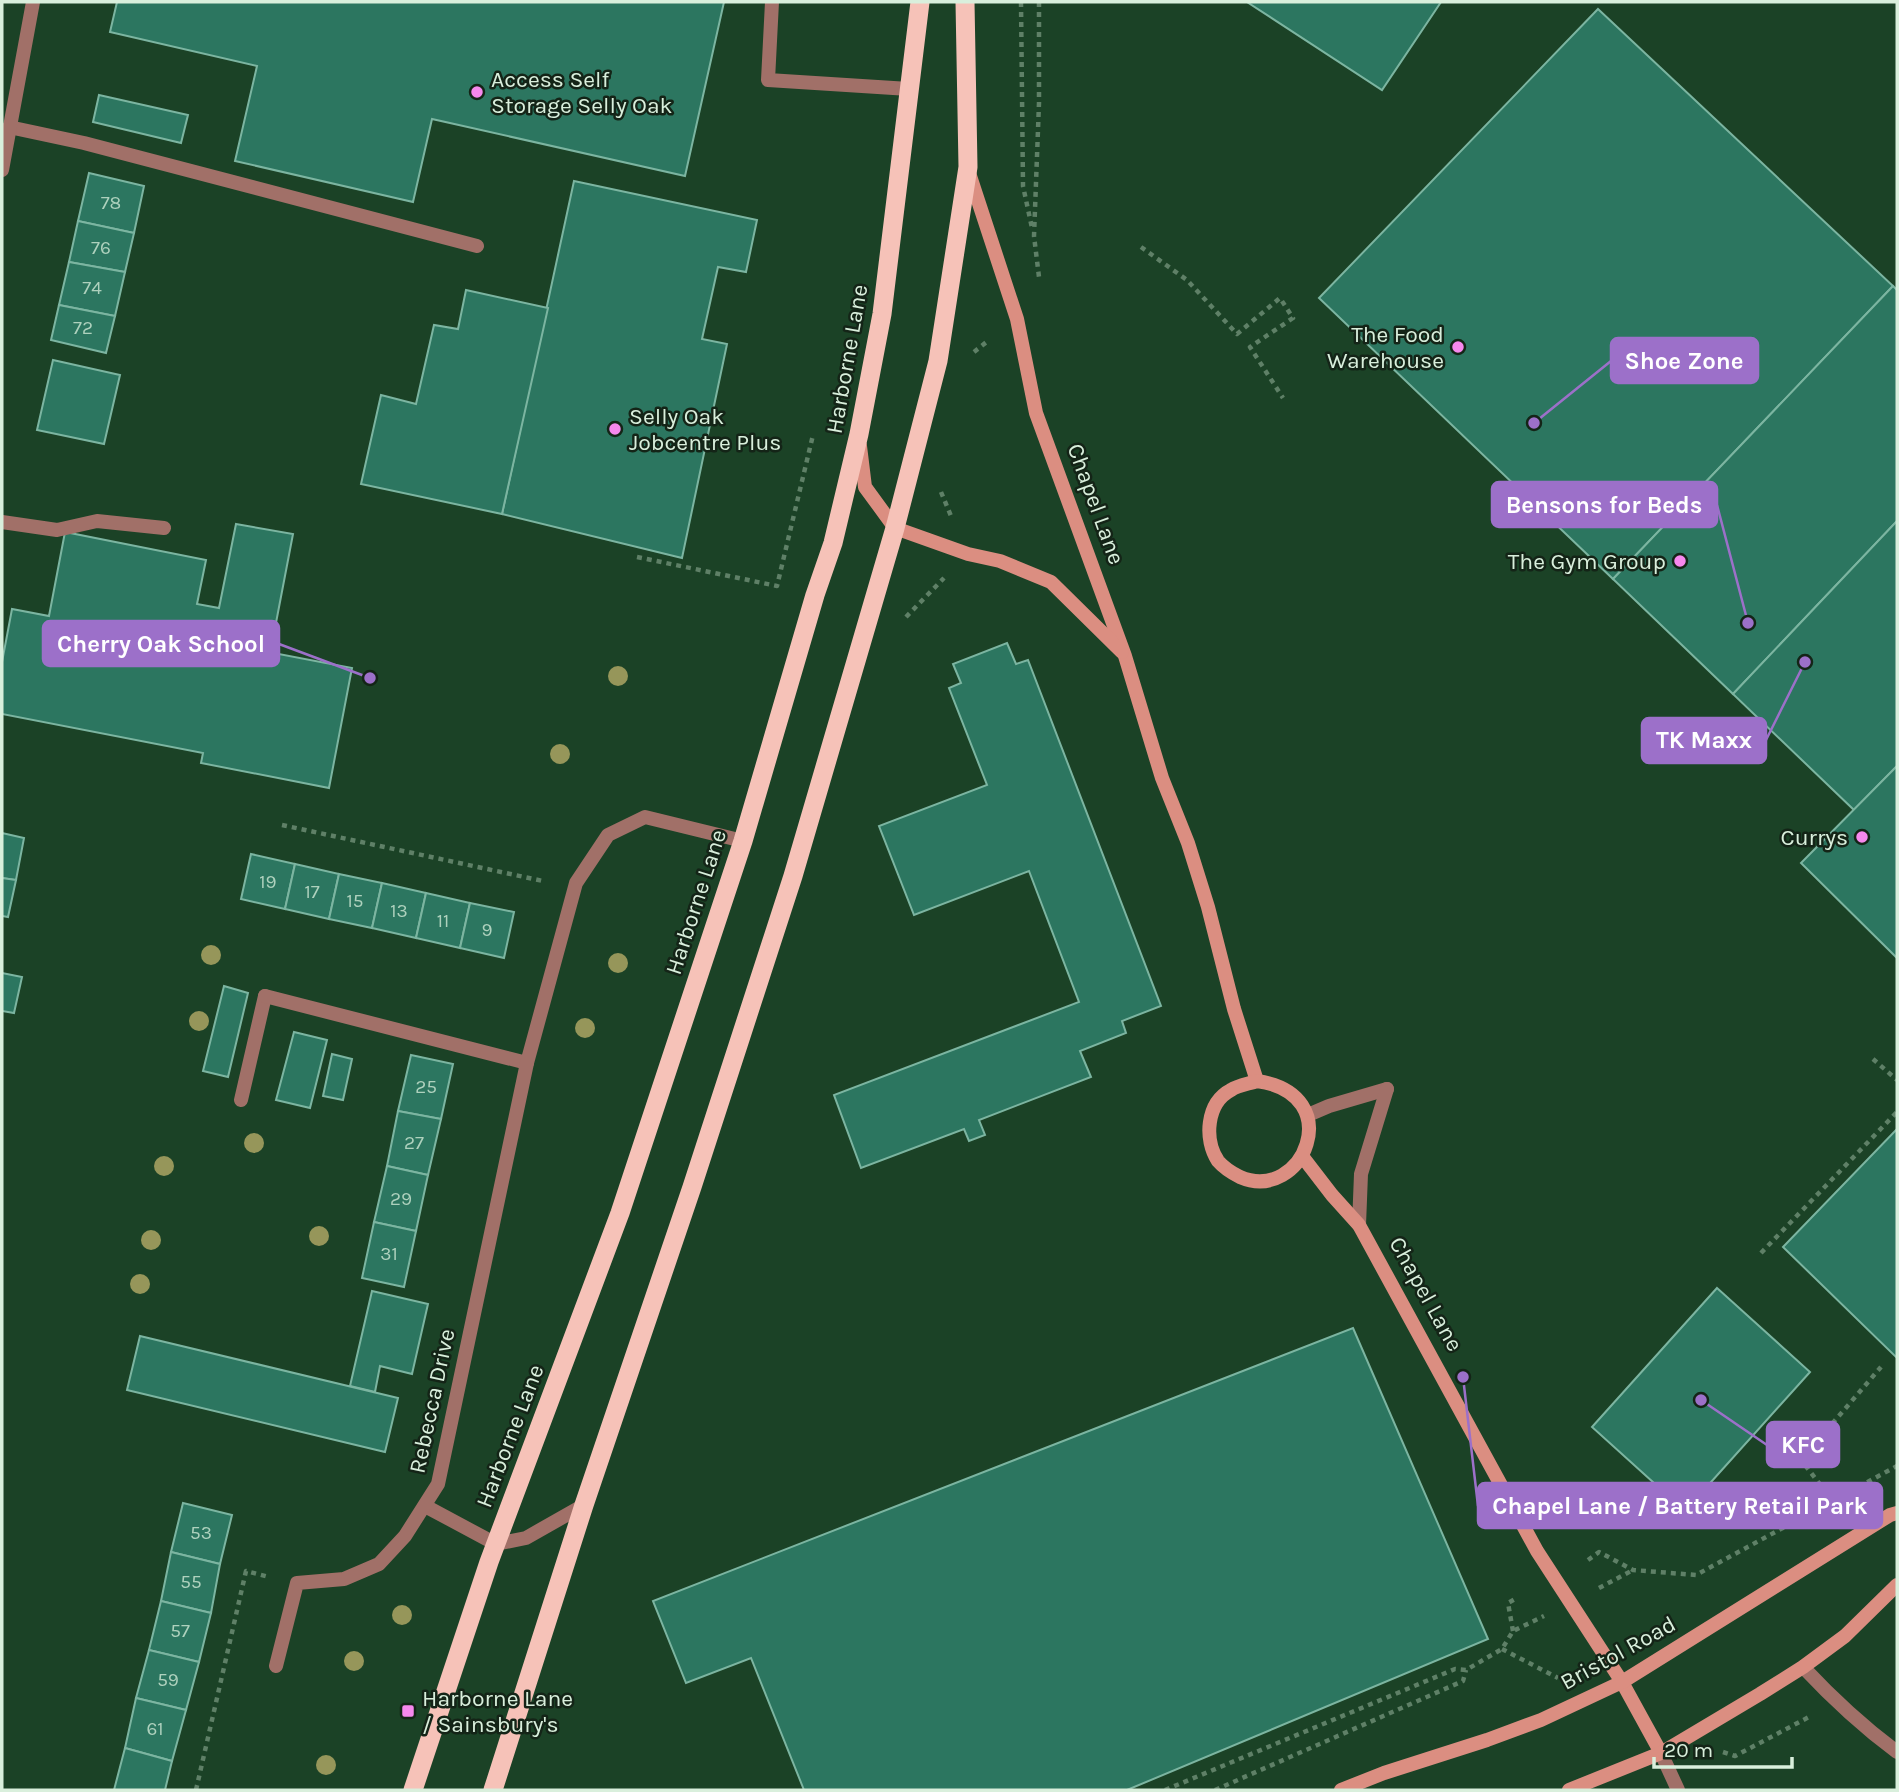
<svg xmlns="http://www.w3.org/2000/svg" width="1899" height="1792" font-family="Karla,sans-serif">
<style>
.building{fill:#2c7660;stroke:#7cb5a1;stroke-width:2}
.lines{fill:none;stroke-linecap:round;stroke-linejoin:round}
.path{stroke:#5f8067;stroke-width:4.5;stroke-dasharray:5 5;stroke-linecap:butt}
.service{stroke:#a17068;stroke-width:14}
.minor{stroke:#a17068;stroke-width:14}
.secondary{stroke:#db8e81;stroke-width:14}
.trunk{stroke:#f6c2b8;stroke-width:19}
.tree{fill:#96965a}
.poi-dot{fill:#f688ed;stroke:#142417;stroke-width:2.5}
.labels{text-anchor:middle;dominant-baseline:central;stroke-width:5;stroke-linejoin:round;paint-order:stroke}
.number-label{font-size:19px;fill:#aed1bd}
.poi-label{font-size:23px;fill:#d9efdc;stroke:#142417;text-anchor:start}
.street-label{font-size:23px;fill:#d9efdc;stroke:#142417}
.leader{fill:none;stroke:#9c70c9;stroke-width:2.5}
.callout-dot{fill:#9c70c9;stroke:#142417;stroke-width:2.5}
.callout{fill:#9c70c9;stroke:#9c70c9;stroke-width:2.5}
.callout-label{font-size:24px;text-anchor:middle;font-weight:bold;fill:#fff}
</style>
<rect width="100%" height="100%" fill="#1b4226"/>
<g class="building">
<polygon points="117,2 724,2 685,176 432,119 413,202 235,161 257,66 110,32"/>
<polygon points="1247,2 1441,2 1382,90"/>
<polygon points="1598,9 1893,286 1613,579 1319,298"/>
<polygon points="99,95 188,115 181,143 93,122"/>
<polygon points="89,173 144,186 134,233 78,221"/>
<polygon points="574,181 757,220 746,272 718,267 702,339 727,344 682,558 502,514"/>
<polygon points="78,221 134,233 125,272 69,262"/>
<polygon points="69,262 125,272 115,316 59,305"/>
<polygon points="1893,286 1897,290 1897,521 1733,694 1613,579"/>
<polygon points="466,290 548,308 502,514 361,484 381,395 416,404 434,325 458,329"/>
<polygon points="59,305 115,316 106,353 51,340"/>
<polygon points="53,360 120,375 104,444 37,430"/>
<polygon points="1897,521 1897,766 1854,810 1733,694"/>
<polygon points="236,524 293,534 275,628 241,622 237,646 352,668 329,788 201,763 203,753 2,714 2,662 12,609 49,616 65,532 206,560 197,604 219,608"/>
<polygon points="1007,643 1016,664 1028,660 1161,1006 1122,1021 1126,1033 1080,1051 1091,1077 979,1120 985,1135 969,1141 964,1129 861,1168 834,1095 1079,1002 1029,871 914,915 879,826 987,785 949,688 961,683 953,664"/>
<polygon points="1897,766 1897,958 1801,863"/>
<polygon points="2,833 24,838 16,880 2,878"/>
<polygon points="251,854 295,864 285,909 241,899"/>
<polygon points="295,864 339,874 329,919 285,909"/>
<polygon points="339,874 382,883 372,928 329,919"/>
<polygon points="2,878 16,880 8,917 2,916"/>
<polygon points="382,883 426,893 416,938 372,928"/>
<polygon points="426,893 470,903 460,948 416,938"/>
<polygon points="470,903 514,912 504,958 460,948"/>
<polygon points="2,973 22,977 14,1013 2,1011"/>
<polygon points="224,986 248,993 228,1077 203,1071"/>
<polygon points="294,1032 327,1040 310,1108 276,1100"/>
<polygon points="332,1054 352,1059 343,1100 323,1096"/>
<polygon points="411,1055 453,1064 441,1119 398,1111"/>
<polygon points="398,1111 441,1119 428,1175 387,1166"/>
<polygon points="1897,1129 1897,1358 1783,1247"/>
<polygon points="387,1166 428,1175 416,1231 374,1222"/>
<polygon points="374,1222 416,1231 404,1287 362,1278"/>
<polygon points="1717,1288 1810,1372 1685,1511 1592,1427"/>
<polygon points="372,1291 428,1304 412,1374 380,1366 375,1392 350,1386"/>
<polygon points="1353,1328 1488,1639 1127,1790 804,1790 751,1658 686,1683 653,1601"/>
<polygon points="140,1336 398,1398 385,1452 127,1390"/>
<polygon points="183,1503 232,1515 220,1564 171,1552"/>
<polygon points="171,1552 220,1564 211,1613 161,1601"/>
<polygon points="161,1601 211,1613 199,1662 149,1650"/>
<polygon points="149,1650 199,1662 186,1710 136,1698"/>
<polygon points="136,1698 186,1710 172,1761 125,1748"/>
<polygon points="125,1748 172,1761 165,1790 114,1790"/>
</g>
<g class="lines">
<g class="path">
<polyline points="1021,2 1023,186 1032,228"/>
<polyline points="1039,2 1039,103 1034,236 1039,277"/>
<polyline points="1141,247 1187,280 1237,334 1280,298 1293,318 1250,347 1283,398"/>
<polyline points="974,352 989,340"/>
<polyline points="941,492 951,516"/>
<polyline points="637,557 777,586 813,435"/>
<polyline points="906,617 944,578"/>
<polyline points="282,825 543,881"/>
<polyline points="1873,1059 1897,1080"/>
<polyline points="1761,1253 1897,1112"/>
<polyline points="1833,1501 1801,1460 1881,1367"/>
<polyline points="1588,1560 1599,1552 1633,1570 1696,1575 1897,1466"/>
<polyline points="1599,1588 1633,1570"/>
<polyline points="1513,1631 1508,1603 1517,1598"/>
<polyline points="1502,1649 1558,1678"/>
<polyline points="1723,1752 1735,1756 1809,1717"/>
<polyline points="196,1790 246,1571 269,1577"/>
<polyline points="1165,1790 1455,1669 1466,1670 1502,1649 1513,1631 1544,1616"/>
<polyline points="1215,1790 1463,1681 1466,1670"/>
</g>
<g class="service">
<polyline points="772,2 768,80 909,89"/>
<polyline points="9,127 84,143 477,246"/>
<polyline points="2,522 57,530 97,521 164,528"/>
<polyline points="241,1100 265,996"/>
<polyline points="1308,1115 1329,1106 1387,1089"/>
<polyline points="1359,1225 1361,1174 1387,1089"/>
</g>
<g class="minor">
<polyline points="2,170 33,2"/>
<polyline points="265,996 527,1063"/>
<polyline points="425,1506 496,1544 526,1538 584,1505"/>
<polyline points="276,1666 297,1583 344,1579 379,1564 405,1536 438,1484 527,1063 576,883 608,835 645,817 743,841"/>
<path d="M1803,1667c30,32 59,59 94,85"/>
<polyline points="1661,1753 1678,1790"/>
</g>
<g class="secondary">
<polyline points="969,173 1017,319 1036,413 1125,656 1162,778 1188,843 1208,907 1234,1009 1257,1081"/>
<polyline points="860,446 865,487 895,528 968,554 1000,561 1051,582 1122,652"/>
<path d="M1257,1081c92,13 46,123 -17,96 -8,-4 -16,-9 -22,-16 -14,-21 -12,-58 13,-71 7,-5 17,-6 26,-9z"/>
<polyline points="1302,1156 1332,1195 1359,1225 1537,1551 1622,1682 1661,1753"/>
<polyline points="1341,1790 1384,1773 1487,1740 1541,1720 1622,1682 1890,1515 1897,1513"/>
<polyline points="1569,1790 1661,1753 1760,1694 1803,1667 1845,1636 1897,1585"/>
</g>
<g class="trunk">
<polyline points="413,1790 489,1562 620,1213 743,841 815,595 833,543 859,434 882,314 920,2"/>
<polyline points="493,1790 584,1505 692,1187 793,876 895,528 938,361 968,167 965,2"/>
</g>
</g>
<g class="tree">
<circle cx="618" cy="676" r="10"/>
<circle cx="560" cy="754" r="10"/>
<circle cx="211" cy="955" r="10"/>
<circle cx="618" cy="963" r="10"/>
<circle cx="199" cy="1021" r="10"/>
<circle cx="585" cy="1028" r="10"/>
<circle cx="254" cy="1143" r="10"/>
<circle cx="164" cy="1166" r="10"/>
<circle cx="319" cy="1236" r="10"/>
<circle cx="151" cy="1240" r="10"/>
<circle cx="140" cy="1284" r="10"/>
<circle cx="402" cy="1615" r="10"/>
<circle cx="354" cy="1661" r="10"/>
<circle cx="326" cy="1765" r="10"/>
</g>
<g class="poi-dot">
<circle cx="477" cy="92" r="7"/>
<circle cx="1458" cy="347" r="7"/>
<circle cx="615" cy="429" r="7"/>
<circle cx="1680" cy="561" r="7"/>
<circle cx="1862" cy="837" r="7"/>
<rect x="401" y="1704" width="14" height="14" rx="3.5"/>
</g>
<g class="labels">
<g class="number-label">
<text x="111" y="203">78</text>
<text x="101" y="248">76</text>
<text x="92" y="288">74</text>
<text x="83" y="328">72</text>
<text x="268" y="882">19</text>
<text x="312" y="892">17</text>
<text x="355" y="901">15</text>
<text x="399" y="911">13</text>
<text x="443" y="921">11</text>
<text x="487" y="930">9</text>
<text x="426" y="1087">25</text>
<text x="414" y="1143">27</text>
<text x="401" y="1199">29</text>
<text x="389" y="1254">31</text>
<text x="201" y="1533">53</text>
<text x="191" y="1582">55</text>
<text x="180" y="1631">57</text>
<text x="168" y="1680">59</text>
<text x="155" y="1729">61</text>
</g>
<g class="poi-label">
<text x="491" y="79">Access Self<tspan x="491" dy="26">Storage Selly Oak</tspan></text>
<text x="1444" y="334" text-anchor="end">The Food<tspan x="1444" dy="26">Warehouse</tspan></text>
<text x="629" y="416">Selly Oak<tspan x="629" dy="26">Jobcentre Plus</tspan></text>
<text x="1666" y="561" text-anchor="end">The Gym Group</text>
<text x="1848" y="837" text-anchor="end">Currys</text>
<text x="422" y="1698">Harborne Lane<tspan x="422" dy="26">/ Sainsbury's</tspan></text>
</g>
<g class="street-label">
<text transform="translate(847 359) rotate(-80)">Harborne Lane</text>
<text transform="translate(1096 504) rotate(70)">Chapel Lane</text>
<text transform="translate(696 902) rotate(-72)">Harborne Lane</text>
<text transform="translate(1426 1294) rotate(61)">Chapel Lane</text>
<text transform="translate(432 1401) rotate(-78)">Rebecca Drive</text>
<text transform="translate(510 1436) rotate(-69)">Harborne Lane</text>
<text transform="translate(1618 1653) rotate(-29)">Bristol Road</text>
</g>
</g>
<path class="leader" d="M1534 423L1611 361M1748 623L1717 505M370 678L279 644M1805 662L1766 740M1701 1400L1767 1445M1463 1377L1478 1506"/>
<g class="callout-dot">
<circle cx="1534" cy="423" r="7"/>
<circle cx="1748" cy="623" r="7"/>
<circle cx="370" cy="678" r="7"/>
<circle cx="1805" cy="662" r="7"/>
<circle cx="1701" cy="1400" r="7"/>
<circle cx="1463" cy="1377" r="7"/>
</g>
<g class="callout">
<rect x="1611" y="338" width="147" height="45" rx="7"/>
<rect x="1492" y="482" width="225" height="45" rx="7"/>
<rect x="43" y="621" width="236" height="45" rx="7"/>
<rect x="1642" y="718" width="124" height="45" rx="7"/>
<rect x="1767" y="1422" width="72" height="45" rx="7"/>
<rect x="1478" y="1483" width="404" height="45" rx="7"/>
</g>
<g class="callout-label">
<text x="1684" y="369">Shoe Zone</text>
<text x="1604" y="513">Bensons for Beds</text>
<text x="161" y="652">Cherry Oak School</text>
<text x="1704" y="748">TK Maxx</text>
<text x="1803" y="1453">KFC</text>
<text x="1680" y="1514">Chapel Lane / Battery Retail Park</text>
</g>
<rect width="1899" height="1792" fill="none" stroke="#d9efdc" stroke-width="7"/>
<path d="M1654 1757v10h138v-10" fill="none" stroke="#d9efdc" stroke-width="3.5"/>
<text x="1664" y="1757" font-size="21" fill="#d9efdc" stroke="#142417" stroke-width="5" paint-order="stroke">20 m</text>
</svg>
